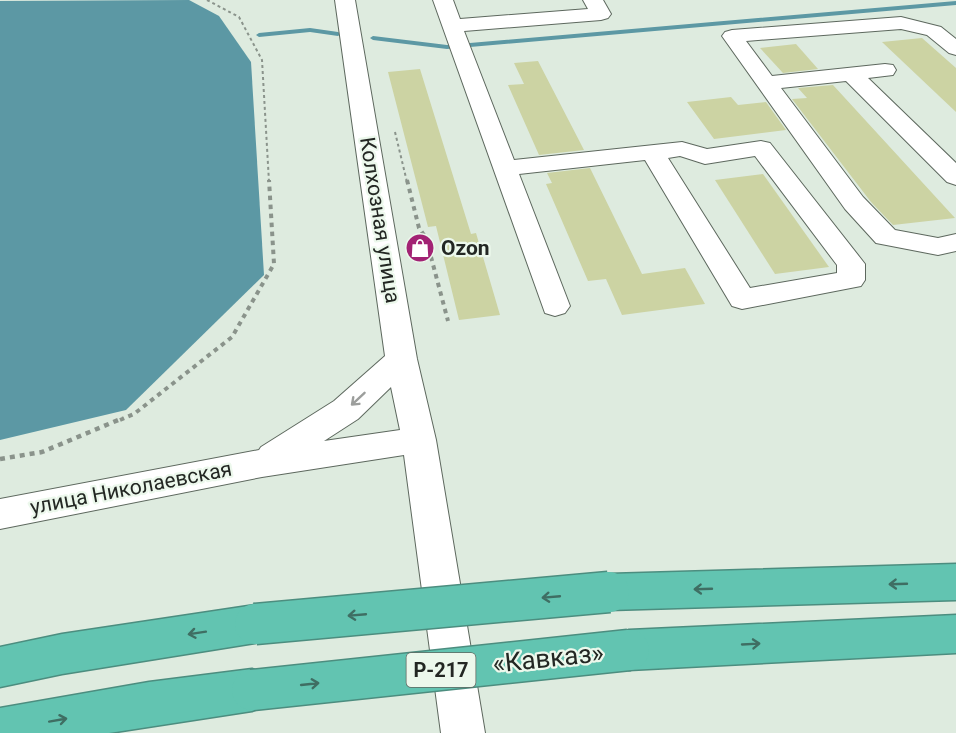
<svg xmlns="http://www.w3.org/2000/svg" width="956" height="733" font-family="Roboto,sans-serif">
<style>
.water{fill:#5c98a4}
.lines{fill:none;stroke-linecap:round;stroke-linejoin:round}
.stream{fill:#5c98a4;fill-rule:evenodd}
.building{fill:#ccd3a3}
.minor-casing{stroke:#5d685e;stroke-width:2}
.highway-casing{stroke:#4c8d7f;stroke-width:3}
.path-far2{stroke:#8a938b;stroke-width:2;stroke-dasharray:3 3;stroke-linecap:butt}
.path-far1{stroke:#8a938b;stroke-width:4;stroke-dasharray:4.5 4.5;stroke-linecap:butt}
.path{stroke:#8a938b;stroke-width:4.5;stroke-dasharray:5 5;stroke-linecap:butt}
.minor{fill:#fff;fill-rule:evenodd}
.highway{fill:#62c4b1;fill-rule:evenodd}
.highway-bridge-casing{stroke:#4c8d7f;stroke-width:43;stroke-linecap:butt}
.highway-bridge{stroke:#62c4b1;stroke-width:40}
.oneway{stroke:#9c9e9c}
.oneway2{stroke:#3f6e63}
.labels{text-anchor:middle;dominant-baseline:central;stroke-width:4.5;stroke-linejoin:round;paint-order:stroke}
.shield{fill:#ecf8ec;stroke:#5f665f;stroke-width:1.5}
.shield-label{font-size:20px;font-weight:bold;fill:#232723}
.street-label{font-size:21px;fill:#232723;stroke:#ecf8ec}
.poi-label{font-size:21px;font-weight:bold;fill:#232723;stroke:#ecf8ec;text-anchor:start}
.near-street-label{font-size:26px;fill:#232723;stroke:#ecf8ec}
</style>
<rect width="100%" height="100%" fill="#deebdf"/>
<polygon class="water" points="189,0 219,16 251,62 264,275 126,410 0,440 0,1"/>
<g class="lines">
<g class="stream">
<polygon points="956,1 956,5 447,49 373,40 370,38 373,36 447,45"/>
<polygon points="310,28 338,32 341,34 338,36 310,32 259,37 256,35 259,33"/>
</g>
</g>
<g class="building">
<polygon points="922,38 956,68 956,112 882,42"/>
<polygon points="796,44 818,69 783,73 760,48"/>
<polygon points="538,61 584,150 539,155 508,85 524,84 514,63"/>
<polygon points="420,69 471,234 476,233 500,315 459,320 436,226 428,227 388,72"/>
<polygon points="833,85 955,218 893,225 871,202 792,99 807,98 798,88"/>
<polygon points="731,97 738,105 766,102 786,130 714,139 687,102"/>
<polygon points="590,168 642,274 685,268 705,304 622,315 606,279 588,281 546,184 552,183 547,173"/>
<polygon points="763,174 829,267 775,274 715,180"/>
</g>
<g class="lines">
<g class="minor-casing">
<g id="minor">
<path d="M335,0h20l62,359 19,81 49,293h-44l-37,-278 -142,22 -262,52v-30l259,-49 2,-3 73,-46 51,-45zM391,387l9,43 -76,11 34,-22z"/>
<path d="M433,0h20l7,19 128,-10 -5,-9h20l8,14 -3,4 -7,2 -137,11 50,129 168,-18 25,7 54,-8 9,2 95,121v16l-4,6 -119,23 -10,-3 -87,-146 -126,14 51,132 -5,7 -10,3 -10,-3zM680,156l25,8 50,-8 82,109v8l-87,15 -82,-130z"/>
<polygon points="901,17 941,27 956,39 956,55 949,53 927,35 901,29 746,41 772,76 885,64 893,65 896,70 893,75 868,78 956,163 956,185 947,182 846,81 781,88 863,197 895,230 938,238 956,234 956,251 938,255 876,243 845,209 722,36 725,32 732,30"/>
</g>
</g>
<g class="highway-casing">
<g id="highway">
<polygon points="956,564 956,600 609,610 595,605 589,592 595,579 609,574"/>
<polygon points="255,605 270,611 276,624 270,637 255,643 62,674 0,687 0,647 62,634"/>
<polygon points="956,615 956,653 629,670 614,664 608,650 614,636 629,630"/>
<polygon points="252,669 268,675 274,690 268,705 252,711 109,733 0,733 0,708 149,682"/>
</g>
</g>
<g class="path-far2">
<polyline points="207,0 239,17 262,60 269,182"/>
<polyline points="395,132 407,182"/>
</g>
<g class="path-far1">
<polyline points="407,180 419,228 426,238 448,321"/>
<polyline points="120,420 134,414 232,337 274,264 269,180"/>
</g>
<polyline class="path" points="0,459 42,452 123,418"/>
<use href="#minor" class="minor"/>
<use href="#highway" class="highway"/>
<g class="highway-bridge-casing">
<g id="highway-bridge">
<polyline points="255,624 609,592"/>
<polyline points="252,690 629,650"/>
</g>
</g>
<use href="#highway-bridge" class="highway-bridge"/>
</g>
<defs><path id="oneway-shaft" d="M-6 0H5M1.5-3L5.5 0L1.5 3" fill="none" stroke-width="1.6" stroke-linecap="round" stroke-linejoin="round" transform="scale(1.5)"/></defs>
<use class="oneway" href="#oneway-shaft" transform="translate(358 399) rotate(137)"/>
<g class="oneway2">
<use href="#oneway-shaft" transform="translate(898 584) rotate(178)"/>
<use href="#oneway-shaft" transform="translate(703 589) rotate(178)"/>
<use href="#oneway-shaft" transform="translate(551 597) rotate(175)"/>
<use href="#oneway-shaft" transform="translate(357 615) rotate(175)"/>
<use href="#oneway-shaft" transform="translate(197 633) rotate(171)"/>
<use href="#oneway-shaft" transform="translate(751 644) rotate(-3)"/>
<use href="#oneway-shaft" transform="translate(310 684) rotate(-6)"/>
<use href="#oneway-shaft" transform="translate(58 720) rotate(-10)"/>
</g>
<defs>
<g id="shop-disc" transform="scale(1.5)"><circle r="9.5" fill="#a22274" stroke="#ecf8ec"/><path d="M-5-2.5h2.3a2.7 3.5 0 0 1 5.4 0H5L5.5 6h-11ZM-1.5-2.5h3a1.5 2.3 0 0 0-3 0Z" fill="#fff"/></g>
</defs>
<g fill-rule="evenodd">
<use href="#shop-disc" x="420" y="248"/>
</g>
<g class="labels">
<rect class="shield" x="406.5" y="653" width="69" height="34" rx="4.5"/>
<g class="shield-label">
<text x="441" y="670">Р-217</text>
</g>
<g class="street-label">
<text transform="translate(380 220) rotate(81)">Колхозная улица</text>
<text transform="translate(131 488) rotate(-11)">улица Николаевская</text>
</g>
<g class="poi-label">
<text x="441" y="248">Ozon</text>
</g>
<g class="near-street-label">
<text transform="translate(548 658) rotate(-6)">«Кавказ»</text>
</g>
</g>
</svg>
